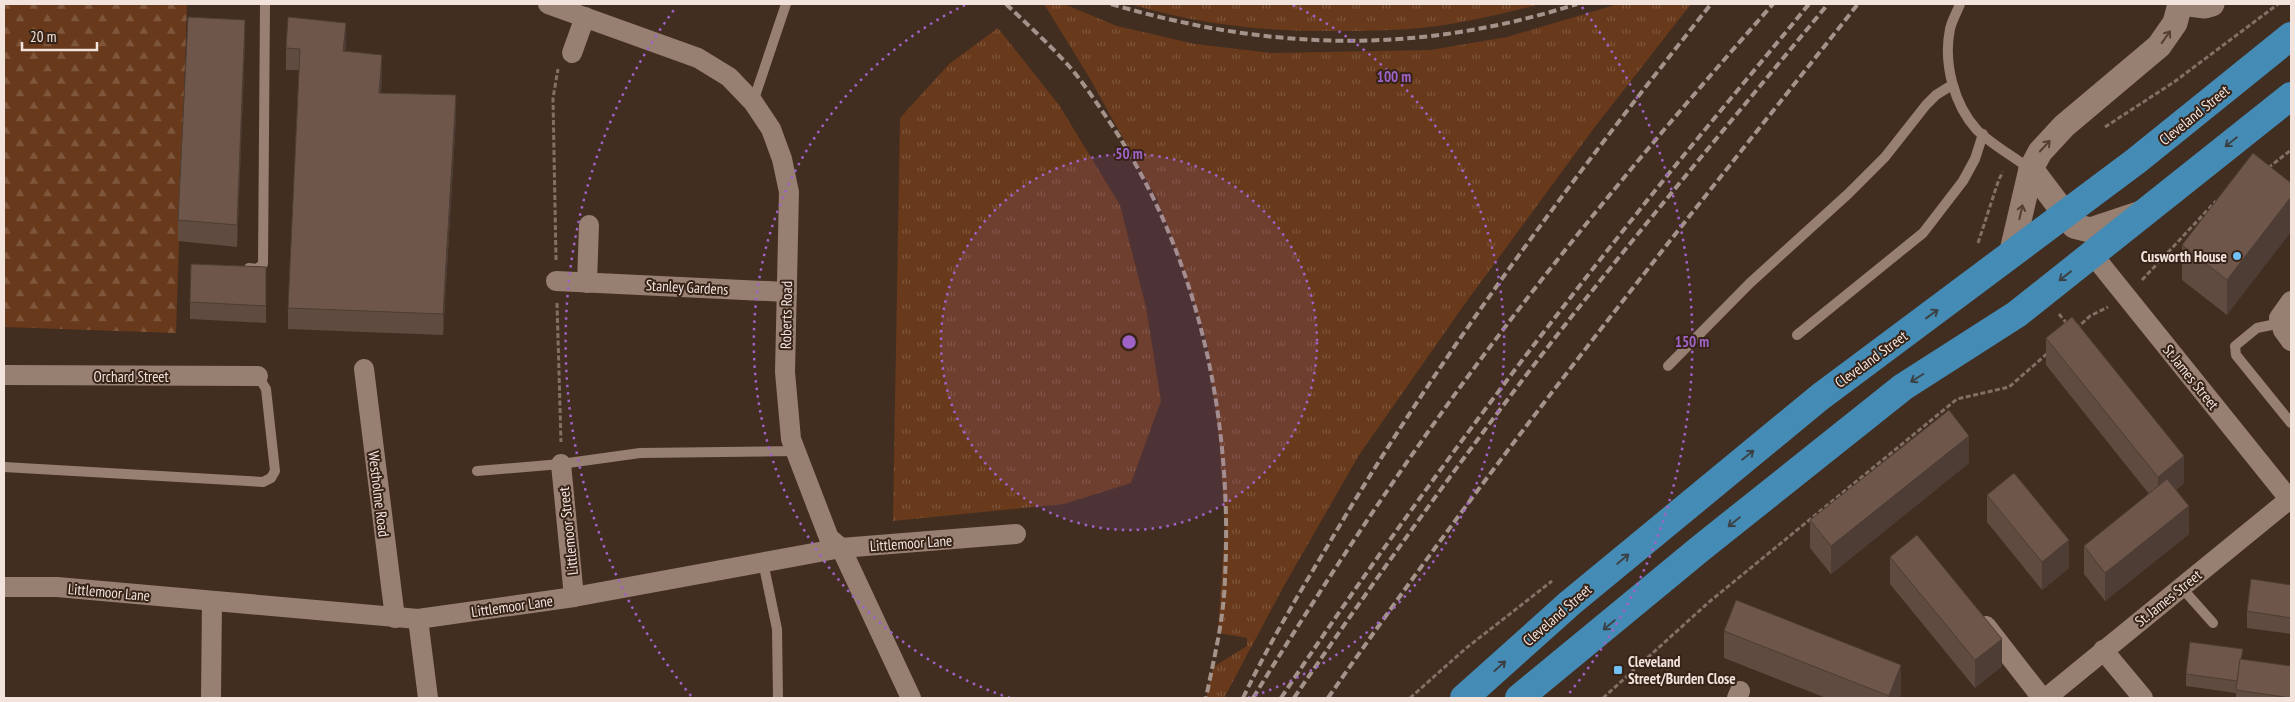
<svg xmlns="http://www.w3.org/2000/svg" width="2295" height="702" font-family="'PT Sans Narrow',sans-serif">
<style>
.grass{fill:url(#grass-tufts)}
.forest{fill:url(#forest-firs)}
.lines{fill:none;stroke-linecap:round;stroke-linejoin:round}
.path{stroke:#827066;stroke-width:3;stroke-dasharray:5 2.5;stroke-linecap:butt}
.service{stroke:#977f71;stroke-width:10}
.minor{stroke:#977f71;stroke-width:20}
.tertiary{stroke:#977f71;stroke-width:25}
.trunk{stroke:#448cb5;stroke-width:28}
.rail{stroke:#a4938a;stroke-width:4;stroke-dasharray:8 4;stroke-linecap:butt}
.wall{fill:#5f4b40}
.shaded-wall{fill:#4d3d34}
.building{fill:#6e574a;stroke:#4d3d34}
.oneway{stroke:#543f32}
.oneway2{stroke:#3b4246}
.ring{fill:none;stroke:#9f63c8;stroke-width:2.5;stroke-dasharray:2.5 5}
.poi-dot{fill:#72c1f5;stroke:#372317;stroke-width:2}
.labels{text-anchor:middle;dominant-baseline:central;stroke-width:4;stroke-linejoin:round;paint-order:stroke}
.street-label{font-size:15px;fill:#f2e4dd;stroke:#372317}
.poi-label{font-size:15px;font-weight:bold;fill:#f2e4dd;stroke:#372317;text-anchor:end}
.centre{fill:#9f63c8;stroke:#372317;stroke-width:2.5}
.ring-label{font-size:15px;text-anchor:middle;font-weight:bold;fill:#9f63c8;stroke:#372317;stroke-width:4;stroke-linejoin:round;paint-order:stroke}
</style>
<defs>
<pattern id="grass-tufts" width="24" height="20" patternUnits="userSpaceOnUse" patternTransform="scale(1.25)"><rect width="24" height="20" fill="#68391a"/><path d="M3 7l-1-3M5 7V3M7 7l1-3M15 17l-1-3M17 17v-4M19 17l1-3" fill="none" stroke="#7e563b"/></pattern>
<pattern id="forest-firs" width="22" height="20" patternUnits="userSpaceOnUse" patternTransform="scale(1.25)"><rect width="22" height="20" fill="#68391a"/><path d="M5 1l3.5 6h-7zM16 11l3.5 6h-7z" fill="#7e563b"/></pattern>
</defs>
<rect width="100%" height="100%" fill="#422d21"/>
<g class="grass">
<polygon points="1044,4 1064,4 1117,26 1195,44 1272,53 1430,50 1507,37 1618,4 1691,4 1594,128 1464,305 1359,455 1285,584 1224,698 1206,698 1213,667 1247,646 1247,638 1218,633 1225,527 1219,437 1207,343 1182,265 1157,199 1089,77"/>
<path d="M1130,4h411c-24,6 -49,12 -74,17 -39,8 -80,10 -120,10 -80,1 -141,-5 -217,-27z"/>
<polygon points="998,28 1059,105 1120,205 1146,307 1161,401 1131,483 1064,504 893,521 900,118 949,64"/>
</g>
<polygon class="forest" points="4,4 187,4 176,333 4,327"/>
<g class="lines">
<g class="path">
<polyline points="2105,127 2174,82 2278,4"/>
<polyline points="2268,168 2291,150"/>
<polyline points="1978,243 1999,179 2003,172"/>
<polyline points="556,260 553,98 558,69"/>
<polyline points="2142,280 2216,201"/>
<polyline points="557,303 561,442"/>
<polyline points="2059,314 2068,325"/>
<polyline points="2076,329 2090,316 2108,307"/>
<polyline points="1410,698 1465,649 1552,581"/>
<polyline points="1603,698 1709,602 1957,399 2009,387 2049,352"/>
</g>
<g class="service">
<path d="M1960,4c-3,8 -8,16 -10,25 -7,34 4,76 27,101 15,15 36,26 53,39"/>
<polyline points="753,102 786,4"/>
<polyline points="249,268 257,269 263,264 265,4"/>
<polyline points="2281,323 2257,328 2235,346 2236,355 2291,423"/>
<polyline points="1797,335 1923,233 1963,181 1975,159 1983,134"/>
<polyline points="1668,366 1750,283 1848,194 1885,157 1926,105 1936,95 1952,85"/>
<polyline points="4,467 263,482 271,478 275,471 266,389 258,376"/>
<polyline points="477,471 561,464 640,453 796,451"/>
<polyline points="763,562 777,629 778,698"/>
<polyline points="2181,587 2213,623"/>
</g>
<g class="minor">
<polyline points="548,4 698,58 729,77 753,102 771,129 782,159 789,192 785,372 791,439 829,538 841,548 911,698"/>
<polyline points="572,53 585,17"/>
<polyline points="2093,255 2290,500"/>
<polyline points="556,281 787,292"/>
<polyline points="587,283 589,225"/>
<polyline points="2291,301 2279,318 2283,330 2291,341"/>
<polyline points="364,369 395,618"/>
<polyline points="4,375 258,376"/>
<polyline points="561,464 574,597"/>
<polyline points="4,587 57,587 418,619 574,597 841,548 1016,534"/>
<polyline points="418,619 428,698"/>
<polyline points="1986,626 2042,698"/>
<polyline points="2103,650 2143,698"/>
<polyline points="211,698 212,601"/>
<polyline points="1737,698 1740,691"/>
<polyline points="2046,698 2291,498"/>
</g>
<g class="tertiary">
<polyline points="2189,4 2205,6 2212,4"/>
<polyline points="2141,213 2090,230 2074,226 2031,169 2040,152 2064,126 2159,46 2175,23 2180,4"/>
<polyline points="2011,255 2031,169"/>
</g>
<g class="trunk">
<polyline points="1464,698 1570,603 1820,397 2136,161 2291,36"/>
<polyline points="1519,698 1701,548 1903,387 2017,314 2291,96"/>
</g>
<g class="rail">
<path d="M1006,4c21,20 43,40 62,61 15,17 28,37 41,56 90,134 124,297 116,457 -1,41 -11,80 -19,120"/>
<path d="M1111,4c160,47 306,51 466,0"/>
<path d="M1243,698c28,-59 63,-116 97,-173 109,-183 238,-354 371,-521"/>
<path d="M1253,698c67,-109 138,-216 213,-319 96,-130 200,-254 307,-375"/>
<path d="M1281,698c110,-165 229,-326 353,-481 57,-72 117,-142 175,-213"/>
<path d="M1294,698c81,-119 165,-236 253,-350 91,-117 187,-230 281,-344"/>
<path d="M1328,698c166,-240 349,-466 530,-694"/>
</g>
</g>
<g class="wall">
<polygon points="245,41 237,247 178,241 178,220"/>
<polygon points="346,44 345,52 382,76 381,93 456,117 443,335 288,329 288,308 299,70 286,70 286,48"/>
<polygon points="2253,153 2227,315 2182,280 2182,245"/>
<polygon points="266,267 266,323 190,319 190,302"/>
<polygon points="2046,338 2184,483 2176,490 2189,534 2105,601 2084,574 2084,546 2149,494 2046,365"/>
<polygon points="1969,463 1831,574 1810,548 1810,520"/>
<polygon points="1987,495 2069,568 2042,590 1987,522"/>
<polygon points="1890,557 2002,666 1975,688 1890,584"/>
<polygon points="2291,585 2291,634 2247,628 2247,611"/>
<polygon points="1724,631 1901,693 1899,698 1826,698 1724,658"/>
<polygon points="2243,659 2291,698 2236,698 2236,693 2186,686 2186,674"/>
</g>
<g class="shaded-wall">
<polygon points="245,20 245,41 237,247 237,225"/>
<polygon points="346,23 346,44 343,73 343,51"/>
<polygon points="382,55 382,76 379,114 379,93"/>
<polygon points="456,95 456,117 443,335 443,314"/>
<polygon points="2291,197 2291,232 2227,315 2227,280"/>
<polygon points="1969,436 1969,463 1831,574 1831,546"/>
<polygon points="2184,456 2184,483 2158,504 2158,477"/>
<polygon points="2189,506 2189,534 2105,601 2105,573"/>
<polygon points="2069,540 2069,568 2042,590 2042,562"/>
<polygon points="2002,639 2002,666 1975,688 1975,660"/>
<polygon points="1901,665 1901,693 1899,698 1889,698 1889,696"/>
</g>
<g class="building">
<polygon points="188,17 245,20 237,225 178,220"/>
<polygon points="288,17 346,23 343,51 382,55 379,93 456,95 443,314 288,308 300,49 286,48"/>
<polygon points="2253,153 2291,183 2291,197 2227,280 2182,245"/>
<polygon points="191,264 266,267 266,306 190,302"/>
<polygon points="2072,317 2184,456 2158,477 2046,338"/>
<polygon points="1949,410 1969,436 1831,546 1810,520"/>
<polygon points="2014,473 2069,540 2042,562 1987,495"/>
<polygon points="2167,479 2189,506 2105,573 2084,546"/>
<polygon points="1917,535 2002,639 1975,660 1890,557"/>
<polygon points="2251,579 2291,585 2291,618 2247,611"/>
<polygon points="1736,600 1901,665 1889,696 1724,631"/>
<polygon points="2190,642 2243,649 2237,681 2186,674"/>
<polygon points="2240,659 2291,666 2291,698 2236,690"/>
</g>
<defs><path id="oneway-shaft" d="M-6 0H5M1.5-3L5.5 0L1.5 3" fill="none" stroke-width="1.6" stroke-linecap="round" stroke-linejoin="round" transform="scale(1.25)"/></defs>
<g class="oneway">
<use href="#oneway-shaft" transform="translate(2166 37) rotate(-55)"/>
<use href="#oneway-shaft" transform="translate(2045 146) rotate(-47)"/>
<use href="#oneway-shaft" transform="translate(2021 212) rotate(-77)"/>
</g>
<g class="oneway2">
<use href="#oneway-shaft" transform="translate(2231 142) rotate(141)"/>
<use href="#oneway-shaft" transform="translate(2065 276) rotate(142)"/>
<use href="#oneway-shaft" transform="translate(1932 314) rotate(-36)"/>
<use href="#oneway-shaft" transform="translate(1917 378) rotate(148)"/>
<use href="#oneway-shaft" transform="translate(1748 455) rotate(-39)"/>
<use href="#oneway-shaft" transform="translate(1734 522) rotate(141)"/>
<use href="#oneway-shaft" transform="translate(1623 559) rotate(-40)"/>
<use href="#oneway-shaft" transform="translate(1609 625) rotate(140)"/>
<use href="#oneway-shaft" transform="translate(1500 666) rotate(-42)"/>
</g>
<circle cx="1129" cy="342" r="188" fill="#9f63c8" fill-opacity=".12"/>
<g class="ring">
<circle cx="1129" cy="342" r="188"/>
<path d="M1010 698A375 375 0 0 1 965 5M1293 5A375 375 0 0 1 1248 698"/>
<path d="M691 696A563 563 0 0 1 676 7M1582 7A563 563 0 0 1 1567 696"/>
</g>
<g class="poi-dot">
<circle cx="2237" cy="256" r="5"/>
<rect x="1613" y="665" width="10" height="10" rx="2.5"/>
</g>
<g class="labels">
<g class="street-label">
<text transform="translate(2194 115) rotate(-39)">Cleveland Street</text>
<text transform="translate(687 287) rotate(3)">Stanley Gardens</text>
<text transform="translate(786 315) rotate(-89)">Roberts Road</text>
<text transform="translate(1871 359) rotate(-36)">Cleveland Street</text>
<text x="131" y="376">Orchard Street</text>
<text transform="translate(2191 377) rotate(51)">St James Street</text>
<text transform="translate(379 494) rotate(83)">Westholme Road</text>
<text transform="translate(568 531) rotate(-96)">Littlemoor Street</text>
<text transform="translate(911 543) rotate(-4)">Littlemoor Lane</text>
<text transform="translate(109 592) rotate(5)">Littlemoor Lane</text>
<text transform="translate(2168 598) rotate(-39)">St. James Street</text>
<text transform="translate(512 606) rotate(-8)">Littlemoor Lane</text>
<text transform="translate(1557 615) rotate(-41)">Cleveland Street</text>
</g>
<g class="poi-label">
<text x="2227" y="256">Cusworth House</text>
<text x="1628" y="661" text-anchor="start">Cleveland<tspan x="1628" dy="17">Street/Burden Close</tspan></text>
</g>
</g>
<circle cx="1129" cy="342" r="8" class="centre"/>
<g class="ring-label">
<text x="1394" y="82">100 m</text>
<text x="1129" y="159">50 m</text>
<text x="1692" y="347">150 m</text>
</g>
<rect width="2295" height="702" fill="none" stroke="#f2e4dd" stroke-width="10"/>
<path d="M22 42v8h75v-8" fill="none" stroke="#f2e4dd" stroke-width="2.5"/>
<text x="30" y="42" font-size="15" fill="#f2e4dd" stroke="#372317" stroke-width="4" paint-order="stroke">20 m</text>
</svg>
